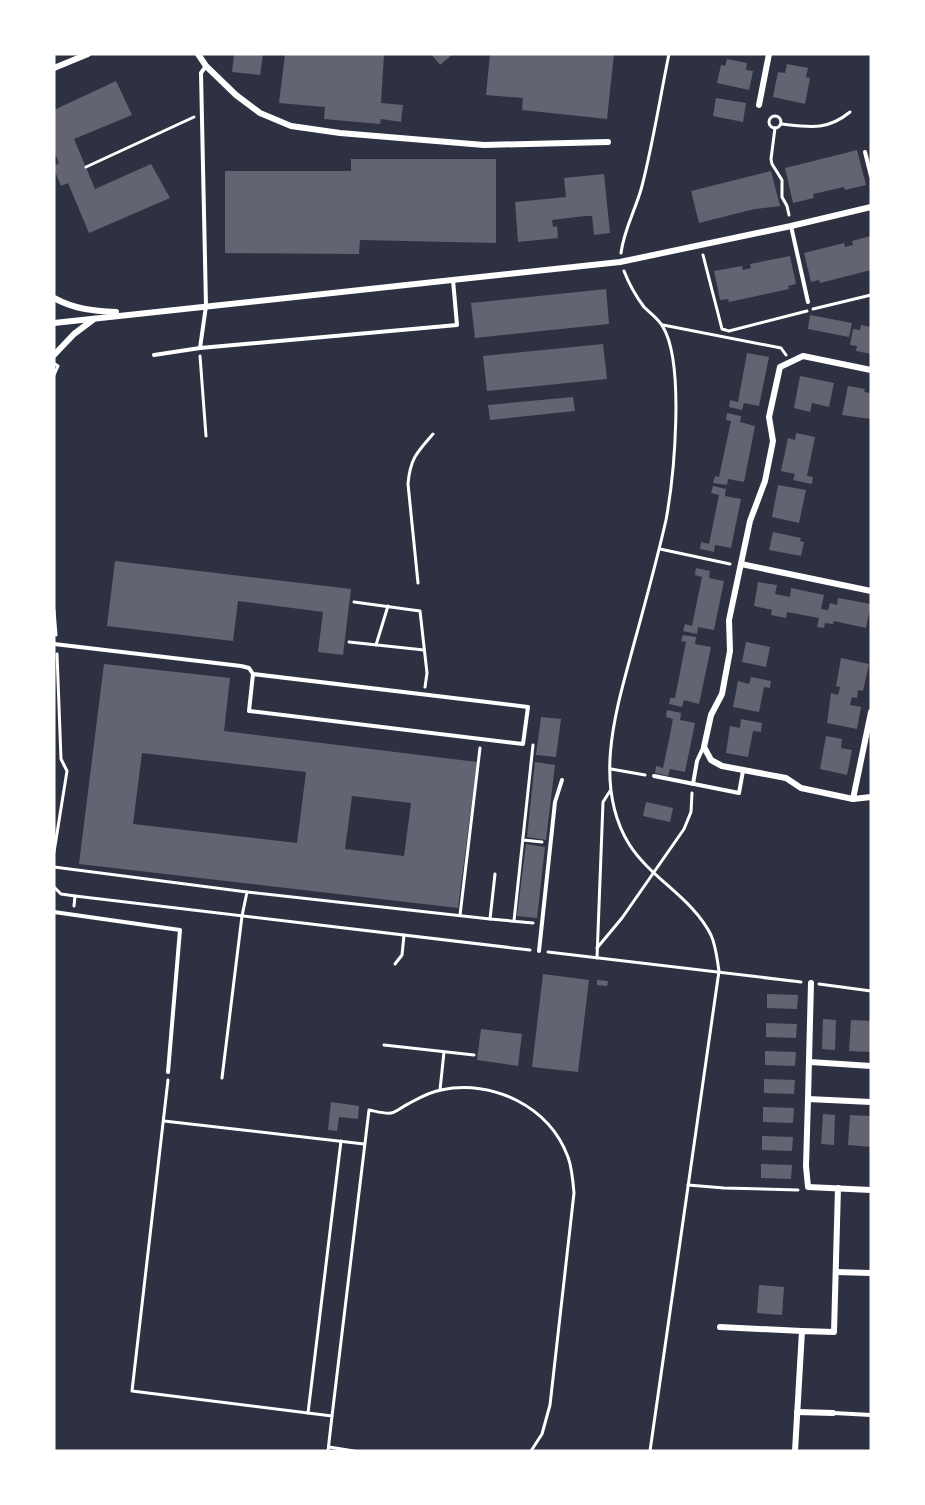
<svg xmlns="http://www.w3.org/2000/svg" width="925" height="1505" font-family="Inter,sans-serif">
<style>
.building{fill:#626471;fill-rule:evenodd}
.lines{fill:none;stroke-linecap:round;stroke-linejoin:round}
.path{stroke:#fff;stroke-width:3}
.service{stroke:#fff;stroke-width:4}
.minor{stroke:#fff;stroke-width:6}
</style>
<rect width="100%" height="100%" fill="#2d3142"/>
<g class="building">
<polygon points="234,54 263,54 260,75 232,72"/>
<polygon points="285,54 384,54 381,103 403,105 401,122 381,119 380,124 324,119 325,107 279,103"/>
<polygon points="431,54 453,54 440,65"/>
<polygon points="490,54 614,54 607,119 522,110 523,98 486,95"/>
<polygon points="727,59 747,63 746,70 753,71 749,90 717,83 721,65 725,66"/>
<polygon points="787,64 808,68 806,77 810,78 805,104 773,97 778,72 785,73"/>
<polygon points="116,81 132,115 74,139 95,189 151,164 170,198 89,233 68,183 61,186 54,169 54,166 59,163 54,151 54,110"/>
<polygon points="716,98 746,103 743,122 713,116"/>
<polygon points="857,150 866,185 845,190 844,187 813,194 814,198 793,203 785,168"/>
<polygon points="351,159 496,159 496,243 360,240 359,254 225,253 225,171 351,171"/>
<polygon points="771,171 780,206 755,209 699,223 691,191"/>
<polygon points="604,174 610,233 594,235 592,216 585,216 552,220 553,227 557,226 558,238 518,242 515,202 566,197 564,178"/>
<polygon points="871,236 871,270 820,283 819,280 811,282 804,253 844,243 845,247 853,245 852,241"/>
<polygon points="790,256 796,284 788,286 789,289 729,302 728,299 720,300 714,271 742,266 743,270 751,268 750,264"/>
<polygon points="606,289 609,324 475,338 471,303"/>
<polygon points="810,315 852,323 849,337 808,329"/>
<polygon points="861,325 871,327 871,354 856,351 857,346 850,345 853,329 860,330"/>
<polygon points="603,344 607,379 487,391 483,356"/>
<polygon points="747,353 769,357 759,406 744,403 742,410 729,407 730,400 738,402"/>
<polygon points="800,376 834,383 829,407 812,403 810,412 794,408"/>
<polygon points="848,386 865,389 864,392 871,393 871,419 842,415"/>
<polygon points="573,397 575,411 490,420 488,405"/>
<polygon points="727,413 741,416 740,422 755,426 744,482 728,479 727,485 713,483 715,476 719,477 731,421 726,420"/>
<polygon points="796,433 815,437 807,476 813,477 812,484 793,480 795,474 781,471 788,438 795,440"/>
<polygon points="778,485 806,490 799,523 772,517"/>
<polygon points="713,486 726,489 725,496 741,499 731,548 715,545 714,552 700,549 701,542 709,544 719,495 711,493"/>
<polygon points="773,532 801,538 800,541 804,542 801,556 769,550"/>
<polygon points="115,561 351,589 343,655 318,652 323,612 238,601 233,641 107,626"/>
<polygon points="696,568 710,571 709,578 724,581 714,630 698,627 697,634 683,631 685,624 692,626 702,577 695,575"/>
<polygon points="758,582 777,585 775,594 790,597 791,588 824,595 821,609 828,610 830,603 837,605 838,598 871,604 866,628 834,621 833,624 825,623 824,628 817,627 819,618 787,612 786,618 771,615 772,610 754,606"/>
<polygon points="683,635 696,637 695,644 711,647 699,704 684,700 682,707 669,704 670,698 675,698 686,642 681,641"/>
<polygon points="746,642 770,647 766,667 742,662"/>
<polygon points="841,658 869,664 863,691 858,690 857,698 852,697 850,705 861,707 857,729 827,723 831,693 838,695 840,687 836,686"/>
<path d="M104,664l126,14 -6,53 253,31 -19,146 -379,-44zM142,753l164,19 -9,71 -164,-19zM352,796l59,7 -7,53 -59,-7z"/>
<polygon points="751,677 771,681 770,688 764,687 759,712 733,707 738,681 749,684"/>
<polygon points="667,710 681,713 680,720 695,723 685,772 670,769 668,776 655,773 656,766 663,768 670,735 673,719 666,717"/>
<polygon points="541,717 561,719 556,757 536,755"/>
<polygon points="741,719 762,723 761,732 753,731 748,757 726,753 730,726 740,728"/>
<polygon points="826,736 842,739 841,748 852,750 847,775 820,769"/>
<polygon points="535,762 555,765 546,840 527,837"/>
<polygon points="646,802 673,808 670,822 643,816"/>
<polygon points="526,844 545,847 537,918 517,916"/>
<polygon points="543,974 589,980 578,1072 532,1067"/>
<polygon points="597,980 608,981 607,986 597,985"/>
<polygon points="767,994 798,995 797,1009 767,1008"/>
<polygon points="823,1019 836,1020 835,1050 822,1049"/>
<polygon points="851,1020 871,1021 871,1052 849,1051"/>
<polygon points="766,1023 797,1024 796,1038 766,1037"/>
<polygon points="481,1029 522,1034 518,1066 477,1060"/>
<polygon points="765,1051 796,1052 795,1066 765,1065"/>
<polygon points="764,1079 795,1080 794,1094 764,1093"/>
<polygon points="331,1102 359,1106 358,1119 339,1117 337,1131 328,1130"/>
<polygon points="763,1107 794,1108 793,1123 763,1122"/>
<polygon points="823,1114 835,1115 834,1145 821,1144"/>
<polygon points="850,1115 871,1116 871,1147 848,1145"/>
<polygon points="762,1136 793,1137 792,1151 762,1150"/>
<polygon points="761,1164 792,1165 791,1179 761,1178"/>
<polygon points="759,1285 784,1287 782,1315 757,1313"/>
</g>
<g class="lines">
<g class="path">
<circle cx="775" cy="122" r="6"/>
<path d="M781,124c28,3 46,7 69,-12"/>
<polyline points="775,128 771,159 772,164 782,180 782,197 787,206 789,215"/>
<polyline points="86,167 194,117"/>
<path d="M621,253c3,-24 15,-44 21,-67 11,-43 18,-88 27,-132"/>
<polyline points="703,255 722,329 729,331 807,311"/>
<path d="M624,271c5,13 11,24 20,36 6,6 15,12 19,20 22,37 11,150 3,193 -9,40 -20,80 -31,120 -17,64 -44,142 -6,204 22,35 63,53 82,91 5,11 6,24 8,36l-69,480"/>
<polyline points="813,309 871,295"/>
<polyline points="663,325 781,348 786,355"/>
<polyline points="200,356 206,436"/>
<polyline points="54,375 58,366 55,364"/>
<polyline points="660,549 730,564"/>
<path d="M418,583l-10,-99c2,-25 9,-32 25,-50"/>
<polyline points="354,602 420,611 427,673 425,687"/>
<polyline points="54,610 56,635"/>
<polyline points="349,642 424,650"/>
<polyline points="376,645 388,606"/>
<polyline points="611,769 645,775"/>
<polyline points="523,840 542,842"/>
<polyline points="54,852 67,771 61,759 57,654"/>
<polyline points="54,867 247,892 242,916 222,1078"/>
<polyline points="54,887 61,894 75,896"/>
<polyline points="247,892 490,919 495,874"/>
<polyline points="74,906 75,896 530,950"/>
<polyline points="460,915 480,748"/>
<polyline points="490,919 533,923"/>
<polyline points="514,921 533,745"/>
<polyline points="597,948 622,918 684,829 691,812 692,793"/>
<polyline points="548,952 801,982"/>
<polyline points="597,958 603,802 610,791"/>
<polyline points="395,964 402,955 404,935"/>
<polyline points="819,984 871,991"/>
<polyline points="384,1045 474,1055"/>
<polyline points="168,1080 132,1391 332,1416 328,1451"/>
<polyline points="440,1090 444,1052"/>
<polyline points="164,1121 364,1144"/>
<polyline points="688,1185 724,1188 798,1190"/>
<polyline points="308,1413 341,1141"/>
<path d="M332,1416l37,-306c6,1 16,4 22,3 6,-1 12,-7 17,-9 11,-6 21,-12 33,-14 51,-11 108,16 127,67 4,11 5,24 6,36l-24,212 -8,29 -11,17"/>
<polyline points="329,1447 354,1451"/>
</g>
<g class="service">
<polyline points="865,152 871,176"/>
<polyline points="791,226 808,302"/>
<polyline points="200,348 206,306 201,73 206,66"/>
<polyline points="154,355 200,348 457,325 453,280"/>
<polyline points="54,644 241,666 249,668 253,674 528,707 523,744 249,711 253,674"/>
<polyline points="654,776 739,793 743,771"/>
<polyline points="693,784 697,761 703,748"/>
<polyline points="54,912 180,930 168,1072"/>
<polyline points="539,951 555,802 562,780"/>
<polyline points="834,1413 871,1415"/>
</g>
<g class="minor">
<polyline points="198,54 206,66 236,95 260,113 291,126 340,133 484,145 608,142"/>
<polyline points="54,68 88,54"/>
<polyline points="759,105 769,54"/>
<path d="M54,298c20,11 39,13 62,14"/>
<polyline points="54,323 620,262 791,226 871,207"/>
<polyline points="54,355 74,334 94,319"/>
<polyline points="871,370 803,356 780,367 769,417 773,441 765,481 750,521 729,620 730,651 722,694 711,715 704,747 711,760 722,766 786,778 801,788 853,799 871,797"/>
<polyline points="741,564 871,591"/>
<polyline points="853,799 871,712"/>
<polyline points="810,1062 871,1066"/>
<polyline points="808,1099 811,983"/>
<polyline points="871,1102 808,1099 806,1166 808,1187 871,1190"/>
<polyline points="836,1272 871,1273"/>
<polyline points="720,1327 802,1331"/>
<polyline points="797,1412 833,1413"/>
<polyline points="795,1451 802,1331 834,1332 838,1188"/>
</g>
</g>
<rect width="925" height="1505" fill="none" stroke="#ffffff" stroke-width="111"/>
</svg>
